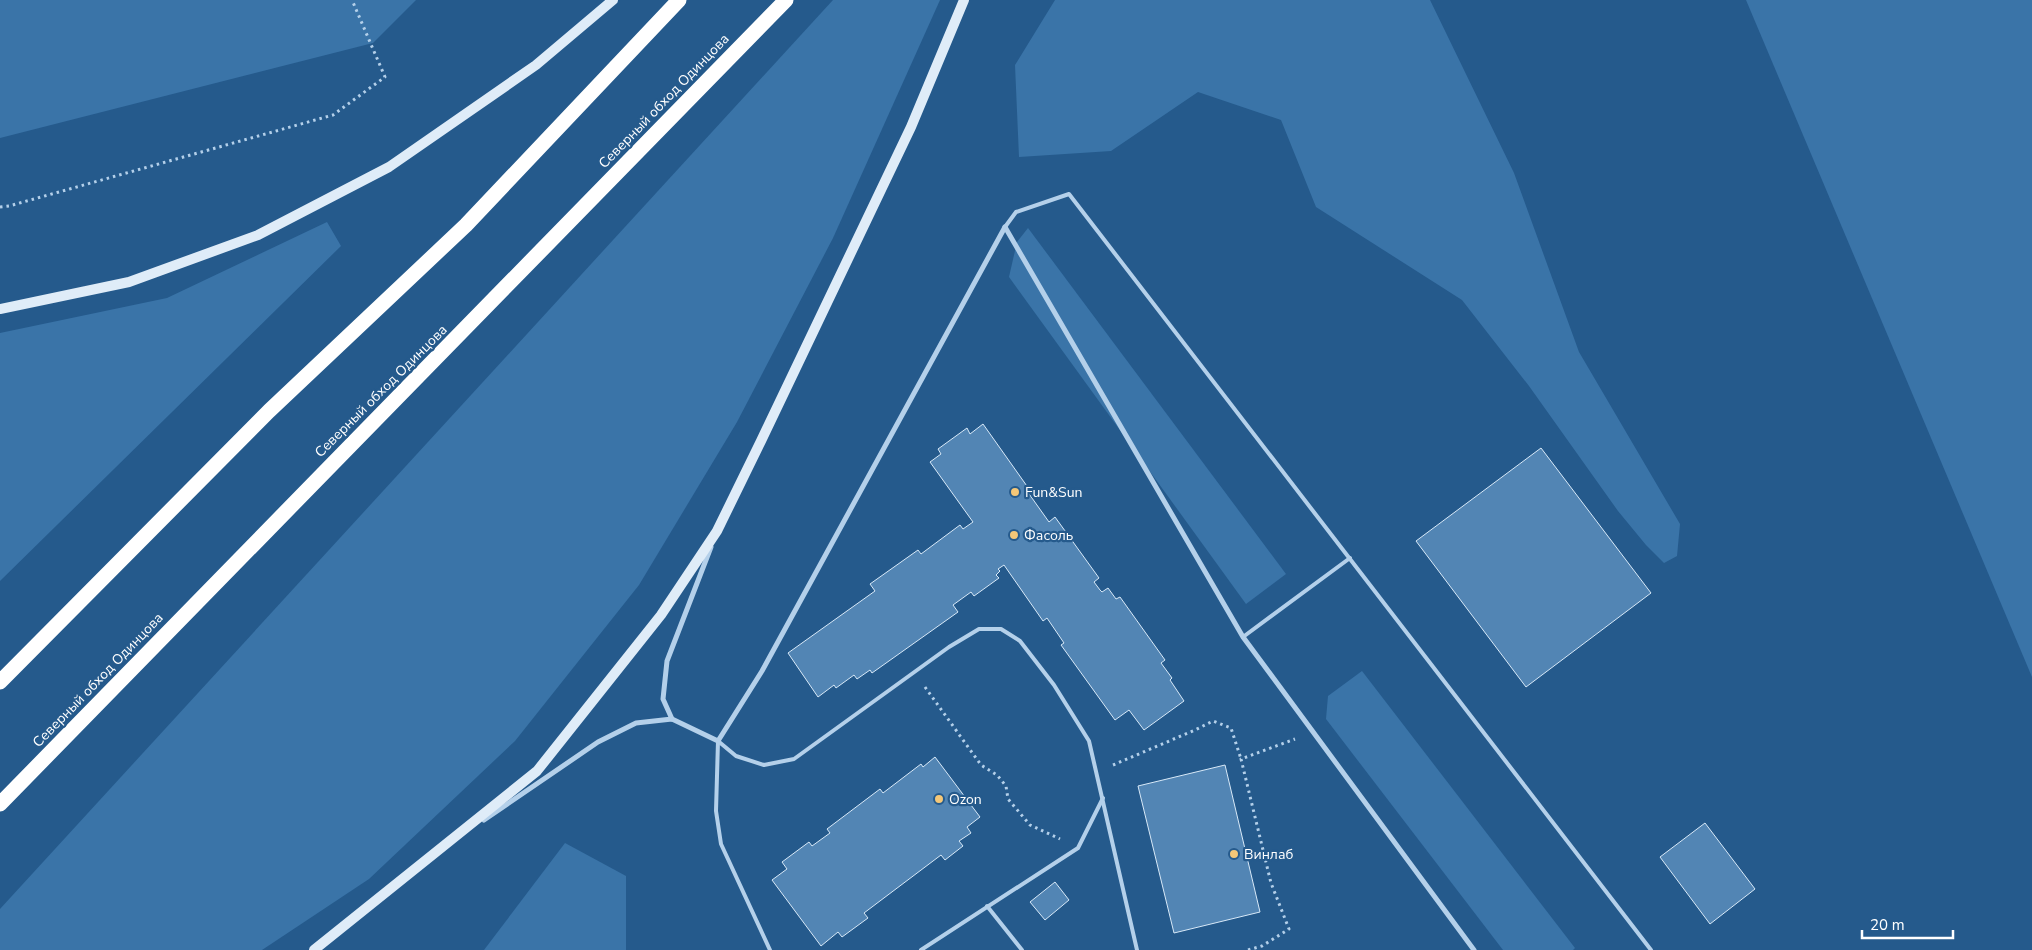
<svg xmlns="http://www.w3.org/2000/svg" width="2032" height="950" font-family="'Nunito Sans',sans-serif">
<style>
.green{fill:#3a74a8}
.building{fill:#5285b4;stroke:#d8e9f8}
.lines{fill:none;stroke-linecap:round;stroke-linejoin:round}
.path{stroke:#b4d0ea;stroke-width:3;stroke-dasharray:2.5 4;stroke-linecap:butt}
.lane{stroke:#b4d0ea;stroke-width:4}
.street{stroke:#b4d0ea;stroke-width:5}
.secondary{stroke:#dfecf8;stroke-width:10}
.highway{stroke:#fff;stroke-width:15}
.poi-dot{fill:#f4c778;stroke:#255a8c;stroke-width:2}
.labels{text-anchor:middle;dominant-baseline:central;stroke-width:4.5;stroke-linejoin:round;paint-order:stroke}
.street-label{font-size:14px;fill:#fff;stroke:#255a8c}
.poi-label{font-size:14px;fill:#fff;stroke:#255a8c;text-anchor:start}
</style>
<rect width="100%" height="100%" fill="#255a8c"/>
<g class="green">
<polygon points="0,0 416,0 373,43 0,138"/>
<polygon points="833,0 940,0 833,238 737,422 639,585 515,741 369,879 262,950 0,950 0,909"/>
<polygon points="1055,0 1430,0 1514,173 1579,352 1680,524 1677,556 1664,563 1646,545 1618,511 1529,386 1462,300 1316,207 1281,120 1198,92 1111,151 1019,157 1015,65"/>
<polygon points="1746,0 2032,0 2032,677"/>
<polygon points="327,222 341,246 0,581 0,333 167,298"/>
<polygon points="1028,228 1286,574 1246,604 1009,277 1017,242"/>
<polygon points="1362,671 1575,948 1573,950 1503,950 1326,719 1328,696"/>
<polygon points="565,843 626,876 626,950 484,950"/>
</g>
<g class="building">
<polygon points="983,424 1029,489 1027,491 1049,522 1055,517 1099,578 1094,582 1100,590 1102,592 1108,588 1116,599 1120,597 1165,660 1161,663 1172,678 1170,680 1184,701 1144,730 1129,710 1115,720 1061,645 1064,643 1047,618 1043,621 1004,565 998,569 1000,571 996,575 999,578 974,596 971,592 953,605 958,612 872,673 870,670 857,679 854,675 836,688 834,685 818,697 788,653 875,591 870,584 918,550 921,554 960,525 963,529 973,522 930,462 941,454 938,449 967,428 970,434"/>
<polygon points="1541,448 1651,593 1526,687 1416,541"/>
<polygon points="935,757 980,817 967,827 971,833 959,841 963,846 945,860 941,855 864,913 868,918 842,937 838,932 821,946 772,880 787,869 782,862 809,842 812,846 830,833 827,829 880,789 883,793 921,764 923,767"/>
<polygon points="1225,765 1260,912 1174,933 1138,786"/>
<polygon points="1705,823 1755,889 1710,924 1660,857"/>
<polygon points="1055,882 1069,900 1045,920 1030,902"/>
</g>
<g class="lines">
<g class="path">
<polyline points="0,207 9,206 333,115 385,77 352,0"/>
<polyline points="925,687 981,765 997,775 1006,786 1008,799 1030,825 1060,839"/>
<polyline points="1113,765 1195,730 1213,721 1231,728 1241,759"/>
<polyline points="1248,950 1262,946 1289,929 1271,883 1241,759 1295,739"/>
</g>
<g class="lane">
<polyline points="1005,227 1016,212 1069,194 1651,950"/>
<polyline points="1243,637 1350,558"/>
<polyline points="718,741 736,756 764,765 794,759 949,647 979,629 1001,629 1020,641 1054,685 1089,741 1137,950"/>
<polyline points="718,741 716,811 721,844 770,950"/>
<polyline points="987,906 1022,950"/>
<polyline points="921,950 1078,848 1103,798"/>
</g>
<g class="street">
<polyline points="1005,227 1243,637 1474,950"/>
<polyline points="672,719 663,699 667,661 711,547"/>
<polyline points="484,820 598,742 636,723 672,719 718,741 762,671 1005,227"/>
</g>
<g class="secondary">
<polyline points="0,309 129,282 258,235 389,167 536,65 613,0"/>
<polyline points="314,950 537,771 661,615 717,531 761,441 911,127 964,0"/>
</g>
<g class="highway">
<polyline points="0,682 269,411 466,225 679,0"/>
<polyline points="0,804 786,0"/>
</g>
</g>
<g class="poi-dot">
<circle cx="1015" cy="492" r="5"/>
<circle cx="1014" cy="535" r="5"/>
<circle cx="939" cy="799" r="5"/>
<circle cx="1234" cy="854" r="5"/>
</g>
<g class="labels">
<g class="street-label">
<text transform="translate(664 101) rotate(-46)">Северный обход Одинцова</text>
<text transform="translate(381 391) rotate(-45)">Северный обход Одинцова</text>
<text transform="translate(98 680) rotate(-46)">Северный обход Одинцова</text>
</g>
<g class="poi-label">
<text x="1025" y="492">Fun&amp;Sun</text>
<text x="1024" y="535">Фасоль</text>
<text x="949" y="799">Ozon</text>
<text x="1244" y="854">Винлаб</text>
</g>
</g>
<path d="M1862 930v8h91v-8" fill="none" stroke="#ffffff" stroke-width="2.5"/>
<text x="1870" y="930" font-size="15" fill="#ffffff" stroke="#255a8c" stroke-width="4" paint-order="stroke">20 m</text>
</svg>
